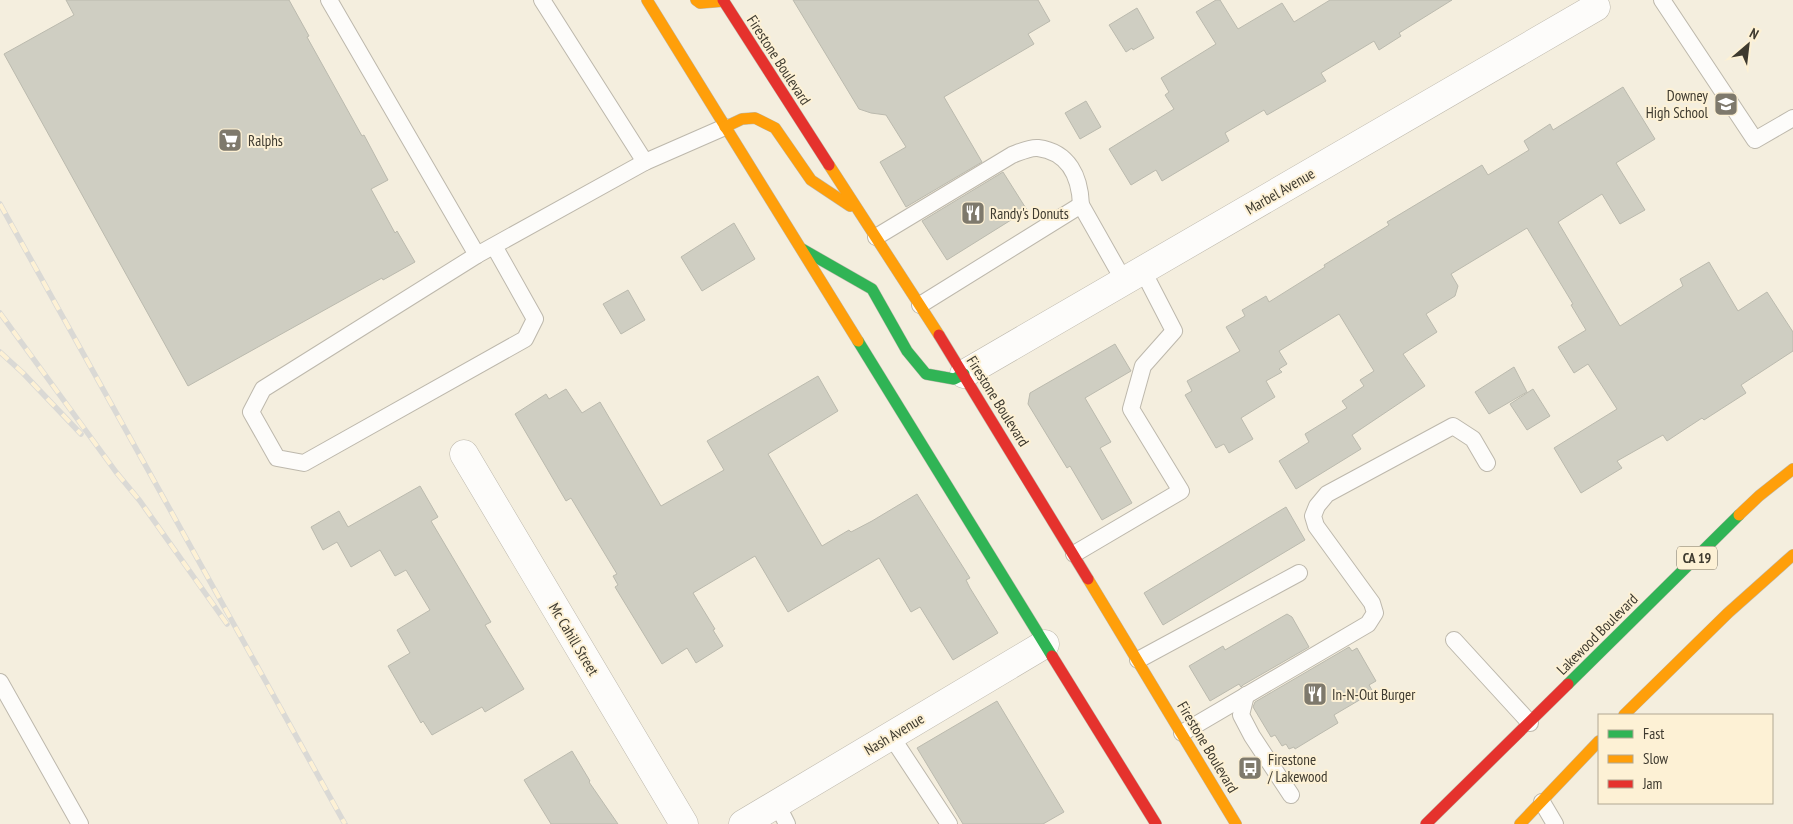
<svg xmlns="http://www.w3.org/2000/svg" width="1793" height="824" font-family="'PT Sans Narrow',sans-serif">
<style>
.building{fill:#cfcec2;stroke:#bbbaae}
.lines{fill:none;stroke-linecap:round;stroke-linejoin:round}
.lane-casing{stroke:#bdb8ac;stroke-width:18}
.street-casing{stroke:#bdb8ac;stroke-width:29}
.fast-casing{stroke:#bdb8ac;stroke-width:12}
.slow-casing{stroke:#bdb8ac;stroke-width:12}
.jam-casing{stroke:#bdb8ac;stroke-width:12}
.lane{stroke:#fdfcfa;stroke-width:16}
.street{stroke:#fdfcfa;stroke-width:28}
.fast{stroke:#30b455;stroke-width:11}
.slow{stroke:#ff9f0a;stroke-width:11}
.jam{stroke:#e5322d;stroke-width:11}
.rail-casing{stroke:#dad9d5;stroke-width:5.5}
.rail{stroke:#fdf1d5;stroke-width:4;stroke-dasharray:11;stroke-linecap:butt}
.labels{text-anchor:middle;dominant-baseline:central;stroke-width:4;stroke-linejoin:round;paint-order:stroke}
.shield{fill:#fdf1d5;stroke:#777161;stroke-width:1}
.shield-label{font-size:14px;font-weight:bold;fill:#3e3a2f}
.street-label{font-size:15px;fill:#3e3a2f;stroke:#fdf1d5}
.poi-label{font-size:15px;fill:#3e3a2f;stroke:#fdf1d5;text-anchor:start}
</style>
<rect width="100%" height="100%" fill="#f4eede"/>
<g class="building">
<polygon points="66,0 289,0 309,36 307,37 362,136 364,135 388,180 371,189 395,233 397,231 415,262 383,280 382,278 188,386 4,54 74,15"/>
<polygon points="793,0 1038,0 1050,21 1028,34 1034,44 944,97 982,162 906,207 880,162 906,147 886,115 871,113 859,109"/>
<polygon points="1216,0 1220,0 1238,29 1282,3 1294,22 1330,0 1452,0 1399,33 1401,36 1379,50 1374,41 1321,73 1326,81 1267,115 1264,110 1225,133 1229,141 1162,181 1156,170 1131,185 1109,149 1174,109 1165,95 1169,92 1161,78 1216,44 1196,12"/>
<polygon points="1137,8 1154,38 1133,50 1132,48 1126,52 1109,25"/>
<polygon points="1623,87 1655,139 1616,163 1645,210 1620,224 1602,194 1558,222 1620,326 1683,286 1680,279 1709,262 1738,311 1767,292 1793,332 1793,351 1741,385 1746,393 1704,420 1702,418 1667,441 1663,435 1617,461 1622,468 1581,493 1554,448 1617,409 1588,364 1574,373 1558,347 1586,330 1571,305 1573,304 1527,228 1451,274 1458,286 1455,296 1426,314 1437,332 1403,354 1425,386 1352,435 1361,449 1296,489 1279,461 1309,442 1305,434 1347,408 1342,401 1364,386 1360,380 1374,371 1339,314 1279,351 1287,364 1279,369 1282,372 1266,381 1275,397 1241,418 1253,439 1229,453 1224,444 1216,448 1185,395 1192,391 1187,381 1240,351 1226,327 1245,316 1242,310 1266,296 1269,302 1325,267 1324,265 1389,225 1387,222 1482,165 1488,175 1529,150 1524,141 1550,124 1553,130"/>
<polygon points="1086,101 1101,127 1080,139 1065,113"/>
<polygon points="1003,172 1027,210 947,260 922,221"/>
<polygon points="734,223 755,259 702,291 681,257"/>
<polygon points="628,290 645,320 621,334 603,304"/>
<polygon points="1115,344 1131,371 1085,398 1111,442 1100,448 1132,503 1102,520 1070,466 1067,468 1028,404 1030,393"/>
<polygon points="1514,367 1527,392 1489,414 1475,392"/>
<polygon points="818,376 838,411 768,454 822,546 849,530 851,532 872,521 917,494 970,578 966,580 970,588 998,633 953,660 920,607 911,612 879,558 788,612 755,556 693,593 715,629 713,630 723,646 696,663 687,648 662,664 615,587 618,585 613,576 617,574 571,498 566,501 515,414 546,394 549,399 566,389 582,413 600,402 661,506 724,470 707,441"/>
<polygon points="1533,389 1550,416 1527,430 1510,404"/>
<polygon points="420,486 438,517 431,521 491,622 485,625 524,689 485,712 482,707 432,735 423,721 421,723 388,666 410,653 397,630 430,610 406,570 395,576 380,550 351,567 337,542 323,550 311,527 339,511 348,527"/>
<polygon points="1286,507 1305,540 1163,625 1144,593"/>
<polygon points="1287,614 1292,617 1309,647 1243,685 1241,687 1239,684 1210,701 1189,666 1223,646 1225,650"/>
<polygon points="1349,647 1352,651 1357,648 1376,681 1369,685 1373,692 1334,715 1338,723 1318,735 1295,749 1294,747 1289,749 1286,744 1282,746 1275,735 1271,737 1253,707 1255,702"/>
<polygon points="997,701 1064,812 1043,824 963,824 917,748"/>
<polygon points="572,751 590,781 589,782 618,824 551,824 524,780"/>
</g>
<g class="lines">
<g class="lane-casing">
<g id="lane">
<polyline points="329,0 477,255"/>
<polyline points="542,0 645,162"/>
<polyline points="1662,0 1755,140 1793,118"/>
<path d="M876,237l136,-82c8,-3 18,-8 26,-7 31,4 42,29 43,57l43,76"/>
<polyline points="494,246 535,319 525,339 304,463 277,458 251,412 263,389 477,255 645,162 725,127"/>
<polyline points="920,305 1081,205"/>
<polyline points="1074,554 1181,491 1131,409 1143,366 1174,331 1143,271"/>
<polyline points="1454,640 1530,723"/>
<polyline points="1138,660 1299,573"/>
<polyline points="0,682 80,824"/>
<polyline points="1246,695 1241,715 1252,736 1291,795"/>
<polyline points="1182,733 1368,624 1375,613 1372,603 1316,526 1313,516 1317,506 1327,494 1453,426 1473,439 1487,463"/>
<polyline points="891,736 949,824"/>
<polyline points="1542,802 1555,824"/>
<polyline points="777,804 787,824"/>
</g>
</g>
<g class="street-casing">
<g id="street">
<polyline points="964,374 1596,7"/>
<polyline points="464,454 684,824"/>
<polyline points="743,824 1045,644"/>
</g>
</g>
<g class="fast-casing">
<g id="fast">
<polyline points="802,249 872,289 907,351 926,374 954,379 964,374"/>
<polyline points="858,341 1052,656"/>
<polyline points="1568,684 1739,515"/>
</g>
</g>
<g class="slow-casing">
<g id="slow">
<polyline points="647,0 858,341"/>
<polyline points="696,0 700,3 724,1"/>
<polyline points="725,127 742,119 755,118 775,128 811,180 850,206"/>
<polyline points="829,165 939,335"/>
<polyline points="1739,515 1759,496 1793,469"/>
<polyline points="1088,579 1236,824"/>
<polyline points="1624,715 1728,613 1793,555"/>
<polyline points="1520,824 1599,741"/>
</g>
</g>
<g class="jam-casing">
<g id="jam">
<polyline points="723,0 829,165"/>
<polyline points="939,335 1088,579"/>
<polyline points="1052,656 1156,824"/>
<polyline points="1426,824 1568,684"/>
</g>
</g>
<use href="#lane" class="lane"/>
<use href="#street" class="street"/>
<use href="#fast" class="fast"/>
<use href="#slow" class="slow"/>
<use href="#jam" class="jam"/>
<g class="rail-casing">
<g id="rail">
<polyline points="0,204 345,824"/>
<polyline points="0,313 116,472 140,501 227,624"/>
<polyline points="0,352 23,373 81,434"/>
</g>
</g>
<use href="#rail" class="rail"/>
</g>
<defs>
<g id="school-square" transform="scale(1.25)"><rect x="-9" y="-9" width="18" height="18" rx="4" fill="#7e796c" stroke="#fdf1d5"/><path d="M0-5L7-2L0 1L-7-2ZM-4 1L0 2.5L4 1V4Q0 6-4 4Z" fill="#fff"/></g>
<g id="supermarket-square" transform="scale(1.25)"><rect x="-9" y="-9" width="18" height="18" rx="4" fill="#7e796c" stroke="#fdf1d5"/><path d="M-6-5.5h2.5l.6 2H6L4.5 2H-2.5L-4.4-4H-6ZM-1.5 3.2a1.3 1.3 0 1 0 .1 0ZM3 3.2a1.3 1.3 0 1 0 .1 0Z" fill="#fff"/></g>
<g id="restaurant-square" transform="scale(1.25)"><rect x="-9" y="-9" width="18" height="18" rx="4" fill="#7e796c" stroke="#fdf1d5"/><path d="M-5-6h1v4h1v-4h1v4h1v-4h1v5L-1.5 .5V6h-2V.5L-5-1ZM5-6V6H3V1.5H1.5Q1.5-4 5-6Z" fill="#fff"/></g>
<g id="bus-square" transform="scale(1.25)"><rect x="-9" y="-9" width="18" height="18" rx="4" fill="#7e796c" stroke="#fdf1d5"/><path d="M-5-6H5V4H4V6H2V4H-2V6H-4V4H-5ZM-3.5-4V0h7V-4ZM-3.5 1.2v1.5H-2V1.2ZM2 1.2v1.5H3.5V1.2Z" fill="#fff"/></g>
</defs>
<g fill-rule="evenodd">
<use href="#school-square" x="1726" y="104"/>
<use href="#supermarket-square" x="230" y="140"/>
<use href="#restaurant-square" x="973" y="213"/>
<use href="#restaurant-square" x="1315" y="694"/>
<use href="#bus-square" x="1250" y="768"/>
</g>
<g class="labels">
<rect class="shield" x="1677" y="546.5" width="40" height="23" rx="4"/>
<g class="shield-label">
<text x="1697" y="558">CA 19</text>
</g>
<g class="street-label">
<text transform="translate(779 60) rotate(57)">Firestone Boulevard</text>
<text transform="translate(1280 191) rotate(-30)">Marbel Avenue</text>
<text transform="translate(998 401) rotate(58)">Firestone Boulevard</text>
<text transform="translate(1597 634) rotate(-45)">Lakewood Boulevard</text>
<text transform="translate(574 639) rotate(59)">Mc Cahill Street</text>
<text transform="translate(894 734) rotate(-31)">Nash Avenue</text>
<text transform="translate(1208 747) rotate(59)">Firestone Boulevard</text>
</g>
<g class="poi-label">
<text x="1708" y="95" text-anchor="end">Downey<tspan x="1708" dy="17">High School</tspan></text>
<text x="248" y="140">Ralphs</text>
<text x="990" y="213">Randy's Donuts</text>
<text x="1332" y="694">In-N-Out Burger</text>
<text x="1268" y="759">Firestone<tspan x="1268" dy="17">/ Lakewood</tspan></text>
</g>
</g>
<rect x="1598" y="714" width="175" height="90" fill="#fdf1d5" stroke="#b1a893"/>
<rect x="1608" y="730" width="25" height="8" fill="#30b455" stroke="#b1a893"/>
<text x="1643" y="739" font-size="15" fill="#3e3a2f">Fast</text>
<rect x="1608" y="755" width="25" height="8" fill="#ff9f0a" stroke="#b1a893"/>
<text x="1643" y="764" font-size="15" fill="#3e3a2f">Slow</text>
<rect x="1608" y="780" width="25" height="8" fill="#e5322d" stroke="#b1a893"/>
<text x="1643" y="789" font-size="15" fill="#3e3a2f">Jam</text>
<g transform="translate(1748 45) rotate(28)" stroke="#fdf1d5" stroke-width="4" paint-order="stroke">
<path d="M0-4L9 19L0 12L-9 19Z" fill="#3e3a2f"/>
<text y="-8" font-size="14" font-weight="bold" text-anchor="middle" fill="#3e3a2f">N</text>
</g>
</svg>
